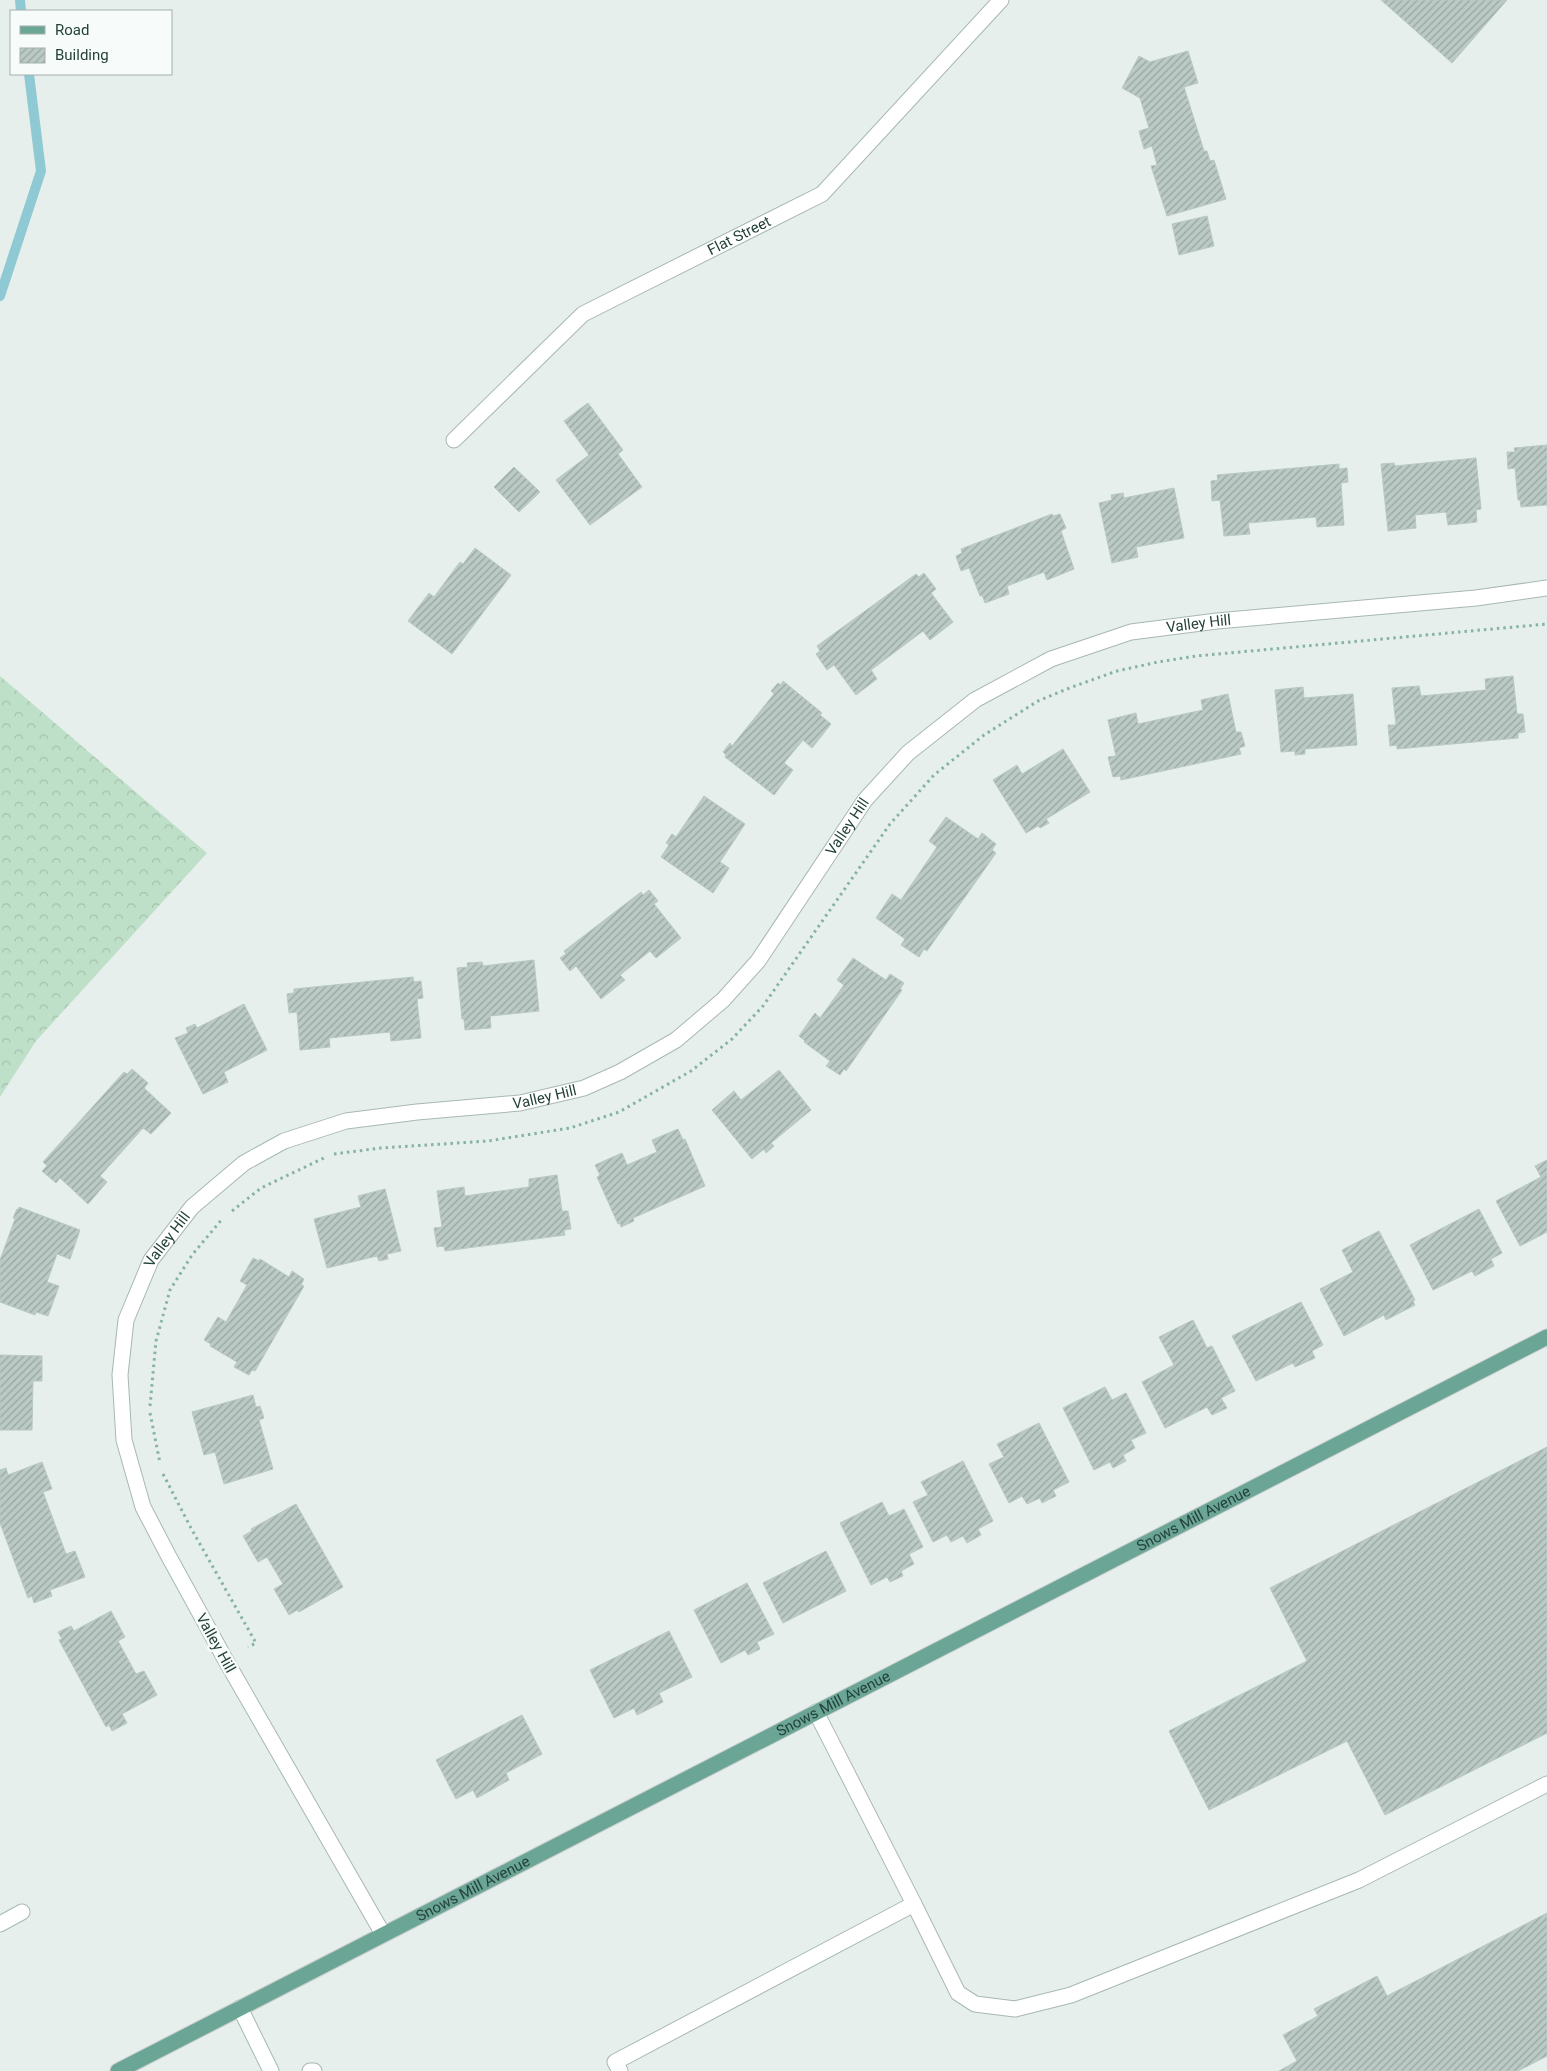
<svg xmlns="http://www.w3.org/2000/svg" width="1547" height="2071" font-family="Roboto,sans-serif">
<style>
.forest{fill:url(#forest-crowns)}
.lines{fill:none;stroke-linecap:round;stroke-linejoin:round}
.stream{stroke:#8ec9d4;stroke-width:10}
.building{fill:url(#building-hatch);stroke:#b8c9c2}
.minor-casing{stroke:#a8b8b2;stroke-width:17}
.major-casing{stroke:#c2cac8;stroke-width:17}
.path{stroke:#86b3a5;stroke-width:3;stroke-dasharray:2.5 4;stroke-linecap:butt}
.minor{stroke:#fff;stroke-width:15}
.major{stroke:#6aa596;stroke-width:15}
.labels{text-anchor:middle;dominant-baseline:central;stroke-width:5;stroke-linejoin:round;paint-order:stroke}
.street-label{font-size:15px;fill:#24423a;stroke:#f7fbf9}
</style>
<defs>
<pattern id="forest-crowns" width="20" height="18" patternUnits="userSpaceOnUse" patternTransform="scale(1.25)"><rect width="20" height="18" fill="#bfe0c8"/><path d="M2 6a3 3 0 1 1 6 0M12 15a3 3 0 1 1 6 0" fill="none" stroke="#a4c1ad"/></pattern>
<pattern id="building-hatch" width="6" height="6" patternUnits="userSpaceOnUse" patternTransform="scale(1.25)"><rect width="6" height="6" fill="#bbcac4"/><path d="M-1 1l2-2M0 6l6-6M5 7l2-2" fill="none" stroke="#98a6a0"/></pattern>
</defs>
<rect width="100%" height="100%" fill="#e6efeb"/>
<polygon class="forest" points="0,676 207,853 36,1041 0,1097"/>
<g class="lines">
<g class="stream">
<polyline points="20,0 21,11"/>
<polyline points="0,296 41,171 29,74"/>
</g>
</g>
<g class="building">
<polygon points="1381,0 1507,0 1452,63"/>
<polygon points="1188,51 1198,83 1184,87 1204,151 1207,151 1210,161 1214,160 1226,199 1167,216 1151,166 1157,165 1152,146 1144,149 1139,131 1149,128 1140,98 1122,88 1139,56 1150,62"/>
<polygon points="1207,216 1214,246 1179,255 1172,224"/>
<polygon points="588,403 623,450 618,454 642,487 590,525 556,480 589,455 564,421"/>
<polygon points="1547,445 1547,505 1521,507 1520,500 1518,500 1515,468 1508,469 1507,452 1515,452 1514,448"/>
<polygon points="1476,458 1481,509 1476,510 1477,522 1448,525 1446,512 1415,515 1416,528 1388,531 1381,464 1394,463 1395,466"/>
<polygon points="1339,464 1339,469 1347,468 1348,482 1341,483 1344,525 1317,527 1316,517 1248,523 1250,534 1224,536 1220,500 1212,501 1211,481 1218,480 1217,475"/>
<polygon points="514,467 540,492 519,512 494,487"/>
<polygon points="1174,488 1184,538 1136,547 1138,557 1112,563 1099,503 1112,500 1111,495 1123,493 1124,498"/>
<polygon points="1052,514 1053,516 1060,514 1066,528 1061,531 1074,569 1047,580 1044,572 1007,586 1009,594 985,603 982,595 980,596 969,568 961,571 956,556 962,553 961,549"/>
<polygon points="475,548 511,575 452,654 408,621 429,593 434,597 460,562 463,564"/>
<polygon points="924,573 936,589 931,593 953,622 930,640 923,631 871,670 877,679 856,695 834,665 827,670 816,654 820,651 817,646 916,574 919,577"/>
<polygon points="1513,676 1517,714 1523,714 1525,732 1518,733 1518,738 1397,749 1397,745 1390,746 1388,725 1396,725 1392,688 1419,686 1421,696 1486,690 1485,679"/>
<polygon points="783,681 822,713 820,715 831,724 812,748 803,740 784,763 793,770 774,795 725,757 726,755 723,752 730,743 732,746 774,694 771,691 778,683 781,685"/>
<polygon points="1303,687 1304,698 1353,694 1357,745 1305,749 1305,754 1295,755 1295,751 1281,752 1275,690"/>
<polygon points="1228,694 1236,732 1241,732 1245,746 1239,748 1241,754 1121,780 1120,776 1113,777 1108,757 1116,756 1108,720 1136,713 1138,724 1203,710 1201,700"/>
<polygon points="1063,749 1090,792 1046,819 1049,823 1040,828 1038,826 1026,833 993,780 1017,765 1022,774"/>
<polygon points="704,796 745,824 720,862 729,868 713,893 661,857 669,845 666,843 672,834 676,837"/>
<polygon points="946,817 978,839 982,833 996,844 992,850 996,853 927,951 924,949 919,957 901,945 905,939 876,918 892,894 901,900 937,847 929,841"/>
<polygon points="649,890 658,901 654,904 681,938 656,958 650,951 620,975 625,980 601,999 576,966 570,971 560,958 566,954 564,951 641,892 643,895"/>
<polygon points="853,958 886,980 890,974 904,983 900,989 902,990 846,1071 844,1069 840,1075 826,1066 830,1061 804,1042 805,1041 799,1036 815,1013 820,1018 844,985 837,980"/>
<polygon points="534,960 539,1011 490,1016 491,1028 465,1030 464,1019 462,1019 457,968 468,967 467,963 482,962 483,966"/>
<polygon points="413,977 414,982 421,981 423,998 417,999 421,1038 391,1041 390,1032 329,1038 330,1047 300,1050 297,1012 289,1013 287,994 294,993 294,989"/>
<polygon points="244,1004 267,1050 224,1072 228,1082 203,1094 175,1038 188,1033 186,1028 195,1024 197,1028"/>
<polygon points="132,1069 148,1083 144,1088 171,1113 151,1134 143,1128 100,1176 107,1182 88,1204 60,1178 56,1183 42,1171 47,1166 43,1162 124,1072 127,1074"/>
<polygon points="779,1070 811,1110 771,1143 774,1146 766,1153 764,1149 752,1159 712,1110 734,1091 741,1100"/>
<polygon points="678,1129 683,1140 685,1139 705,1186 633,1218 634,1221 621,1227 620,1223 618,1224 597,1177 600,1175 595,1165 622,1153 627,1165 657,1152 652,1140"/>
<polygon points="1547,1160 1547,1232 1520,1246 1496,1201 1541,1177 1535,1166"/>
<polygon points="557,1175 562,1211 568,1211 571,1229 564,1230 565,1235 445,1251 444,1246 437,1247 434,1228 442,1227 437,1191 464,1187 465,1196 529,1187 529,1179"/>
<polygon points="385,1189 401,1251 387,1254 388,1259 379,1261 377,1256 327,1268 314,1219 361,1207 358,1196"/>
<polygon points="19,1207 80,1230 70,1259 57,1254 47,1282 59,1286 48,1316 36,1312 35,1315 0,1302 0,1260 15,1219 13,1218 17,1209 19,1209"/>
<polygon points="1479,1209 1502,1253 1491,1259 1494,1266 1475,1276 1472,1271 1433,1290 1410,1245"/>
<polygon points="1379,1231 1415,1300 1413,1301 1415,1305 1386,1320 1384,1315 1344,1336 1320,1289 1353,1272 1342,1250"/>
<polygon points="253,1258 259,1261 260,1259 289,1277 292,1271 304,1279 301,1285 304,1286 255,1371 252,1370 249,1375 234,1367 237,1362 210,1346 211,1344 204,1340 218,1317 226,1322 247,1285 240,1281"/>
<polygon points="1301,1302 1323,1345 1312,1351 1315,1358 1295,1367 1293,1363 1256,1381 1232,1336"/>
<polygon points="1193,1320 1207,1348 1212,1346 1235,1391 1221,1398 1227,1408 1212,1415 1207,1407 1165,1428 1142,1382 1174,1365 1159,1337"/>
<polygon points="0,1355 42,1356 42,1381 33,1381 32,1430 0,1430"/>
<polygon points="1105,1387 1112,1400 1126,1393 1146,1433 1131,1440 1135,1448 1123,1455 1126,1461 1113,1468 1110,1462 1094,1470 1063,1408"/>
<polygon points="253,1395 256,1407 260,1406 264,1418 259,1420 273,1469 224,1484 215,1452 204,1455 192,1412"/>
<polygon points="1039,1423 1069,1482 1053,1490 1056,1496 1042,1503 1040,1498 1027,1504 1022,1496 1009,1503 989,1464 1004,1457 997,1444"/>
<polygon points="1547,1447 1547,1733 1385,1815 1347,1741 1209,1810 1169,1731 1307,1661 1270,1588"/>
<polygon points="963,1461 993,1521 978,1529 981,1535 967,1543 963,1536 951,1542 947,1535 933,1542 913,1502 928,1495 921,1482"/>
<polygon points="42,1462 52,1489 43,1492 66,1554 75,1551 85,1577 50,1590 52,1596 34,1603 32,1596 28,1598 0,1523 0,1470 6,1468 8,1475"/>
<polygon points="882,1502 889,1516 904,1509 923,1547 909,1554 914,1564 901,1571 903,1576 890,1582 887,1577 871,1585 840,1523"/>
<polygon points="296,1504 343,1587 299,1612 297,1610 289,1615 274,1589 283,1584 267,1557 258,1562 243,1536 252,1531 251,1529"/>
<polygon points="826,1551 846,1591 783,1623 763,1583"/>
<polygon points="747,1583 774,1634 757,1642 760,1649 748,1655 745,1650 721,1663 694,1610"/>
<polygon points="111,1611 125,1637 118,1641 136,1674 144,1671 157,1695 122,1714 127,1723 112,1731 109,1725 106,1727 59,1640 62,1639 58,1632 71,1626 74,1631"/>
<polygon points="669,1631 692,1677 659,1693 663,1702 637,1715 634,1708 614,1718 590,1670"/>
<polygon points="522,1715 542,1754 506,1773 509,1780 477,1798 473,1790 456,1799 436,1760"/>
<polygon points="1547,1913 1547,2056 1518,2071 1279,2071 1297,2061 1283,2035 1318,2016 1314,2009 1377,1976 1387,1996"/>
</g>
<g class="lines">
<g class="minor-casing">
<g id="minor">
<path id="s1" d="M454,440l129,-126 239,-120 179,-194"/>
<polyline points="914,1904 958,1993 975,2004 1015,2009 1071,1995 1359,1880 1547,1784"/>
<polyline points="0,1924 22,1912"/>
<path id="s2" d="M383,1934l-158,-275 -57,-104 -25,-48 -19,-67 -4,-65 6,-55 25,-60 41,-53 52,-44 40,-22 62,-20 71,-9 103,-9 64,-15 36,-16 56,-32 47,-40 35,-39 107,-161 43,-47 67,-53 76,-41 80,-27 86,-11 259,-23 71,-10"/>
<polyline points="240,2008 271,2071"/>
<polyline points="310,2071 314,2071"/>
<polyline points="620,2071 615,2062 914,1904 816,1712"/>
</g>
</g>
<g class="major-casing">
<g id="major">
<path id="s3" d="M118,2071l1429,-734"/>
</g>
</g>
<g class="path">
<polyline points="334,1154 381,1148 488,1141 570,1128 619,1112 691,1071 732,1039 763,1006 890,824 934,775 984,735 1038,701 1072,687 1117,671 1158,662 1196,656 1547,624"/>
<polyline points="232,1211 261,1188 326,1157"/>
<polyline points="150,1406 156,1341 170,1290 192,1255 223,1218"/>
<polyline points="150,1413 160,1463"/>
<polyline points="163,1474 192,1530 256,1643 248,1647"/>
</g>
<use href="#minor" class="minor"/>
<use href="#major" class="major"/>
</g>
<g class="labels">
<g class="street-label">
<text stroke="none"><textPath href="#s1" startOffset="355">Flat Street</textPath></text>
<text stroke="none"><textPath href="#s2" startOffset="2031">Valley Hill</textPath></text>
<text stroke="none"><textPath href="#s2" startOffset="1611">Valley Hill</textPath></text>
<text stroke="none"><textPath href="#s2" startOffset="1191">Valley Hill</textPath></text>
<text stroke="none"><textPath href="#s2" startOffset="771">Valley Hill</textPath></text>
<text stroke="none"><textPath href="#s3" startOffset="1209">Snows Mill Avenue</textPath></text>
<text transform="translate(216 1643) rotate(61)">Valley Hill</text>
<text stroke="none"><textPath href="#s3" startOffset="804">Snows Mill Avenue</textPath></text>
<text stroke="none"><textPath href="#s3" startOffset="399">Snows Mill Avenue</textPath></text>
</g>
</g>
<rect x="10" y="10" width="162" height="65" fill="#f7fbf9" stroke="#a3b1ad"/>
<rect x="20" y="26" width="25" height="8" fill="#6aa596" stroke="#a3b1ad"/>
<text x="55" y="35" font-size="15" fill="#24423a">Road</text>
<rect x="20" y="48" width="25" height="15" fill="url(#building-hatch)" stroke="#a3b1ad"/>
<text x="55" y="60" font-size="15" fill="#24423a">Building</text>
</svg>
